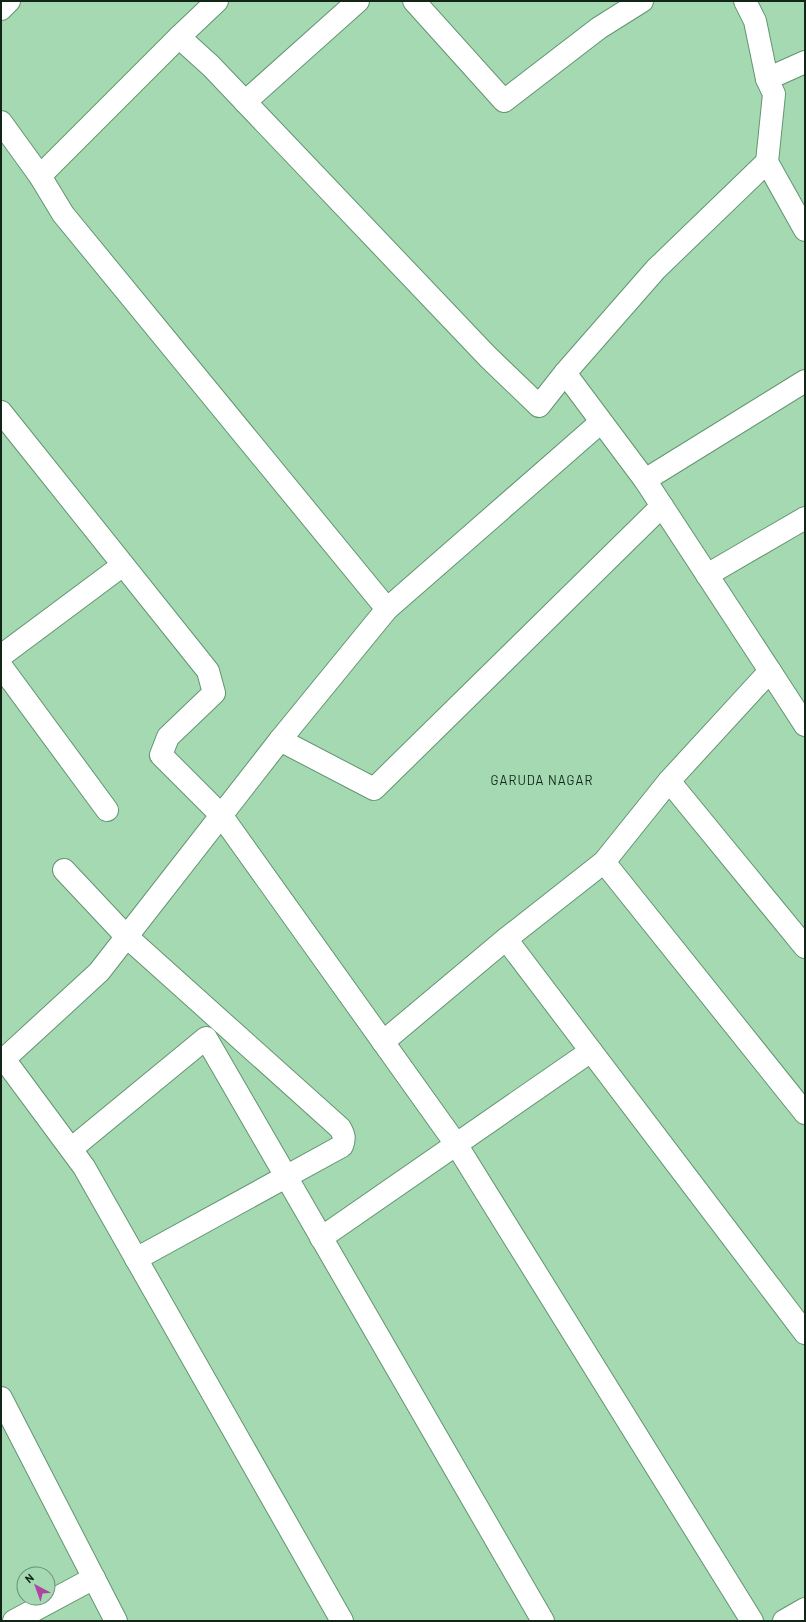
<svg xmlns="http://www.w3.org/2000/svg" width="806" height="1622" font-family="Barlow,sans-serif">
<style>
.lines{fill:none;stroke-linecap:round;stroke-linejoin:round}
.street-casing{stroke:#629570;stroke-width:24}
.street{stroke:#fff;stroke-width:22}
.labels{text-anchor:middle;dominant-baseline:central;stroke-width:3.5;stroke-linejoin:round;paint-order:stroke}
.quarter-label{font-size:13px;letter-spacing:1px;fill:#112617;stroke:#a4d9b2}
</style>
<rect width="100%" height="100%" fill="#a4d9b2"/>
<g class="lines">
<g class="street-casing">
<g id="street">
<polyline points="217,1 179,37 211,66 488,357 539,406 565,373 656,269 767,162"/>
<polyline points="414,1 504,101 599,28 642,1"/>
<polyline points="745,1 755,21 767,79 774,94 767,162 805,230"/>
<polyline points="1,9 9,1"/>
<polyline points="767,79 805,62"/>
<polyline points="245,102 358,1"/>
<polyline points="1,122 40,176 63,214 387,609 601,422"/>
<polyline points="40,176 179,37"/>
<polyline points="1,412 208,671 214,693 168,737 161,755 221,815 456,1144 752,1621"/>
<polyline points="645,480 805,381"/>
<polyline points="707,575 805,518"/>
<polyline points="1,656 123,565"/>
<polyline points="1,666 107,810"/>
<polyline points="770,671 805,725"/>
<polyline points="280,740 374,789 662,506"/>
<polyline points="669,781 805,947"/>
<polyline points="604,862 805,1113"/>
<path d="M64,870l62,66 214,192c4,7 5,10 2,18l-206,113"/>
<polyline points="506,939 805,1333"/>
<polyline points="383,1042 506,939 604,862 669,781 770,671 645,480 565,373"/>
<polyline points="4,1059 84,1167 342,1621"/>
<polyline points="1,1062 99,972 280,740 387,609"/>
<polyline points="71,1149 206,1038 543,1621"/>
<polyline points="321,1238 591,1051"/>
<polyline points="1,1398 116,1621"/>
<polyline points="14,1621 94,1578"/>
<polyline points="784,1621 805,1609"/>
</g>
</g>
<use href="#street" class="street"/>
</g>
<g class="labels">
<g class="quarter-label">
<text x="542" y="780">GARUDA NAGAR</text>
</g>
</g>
<rect width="806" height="1622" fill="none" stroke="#112617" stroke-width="4"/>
<g transform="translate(36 1586) rotate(319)"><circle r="19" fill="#a4d9b2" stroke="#699174"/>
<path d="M0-3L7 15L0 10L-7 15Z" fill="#b044a3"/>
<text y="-6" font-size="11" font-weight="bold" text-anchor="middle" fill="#112617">N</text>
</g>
</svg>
